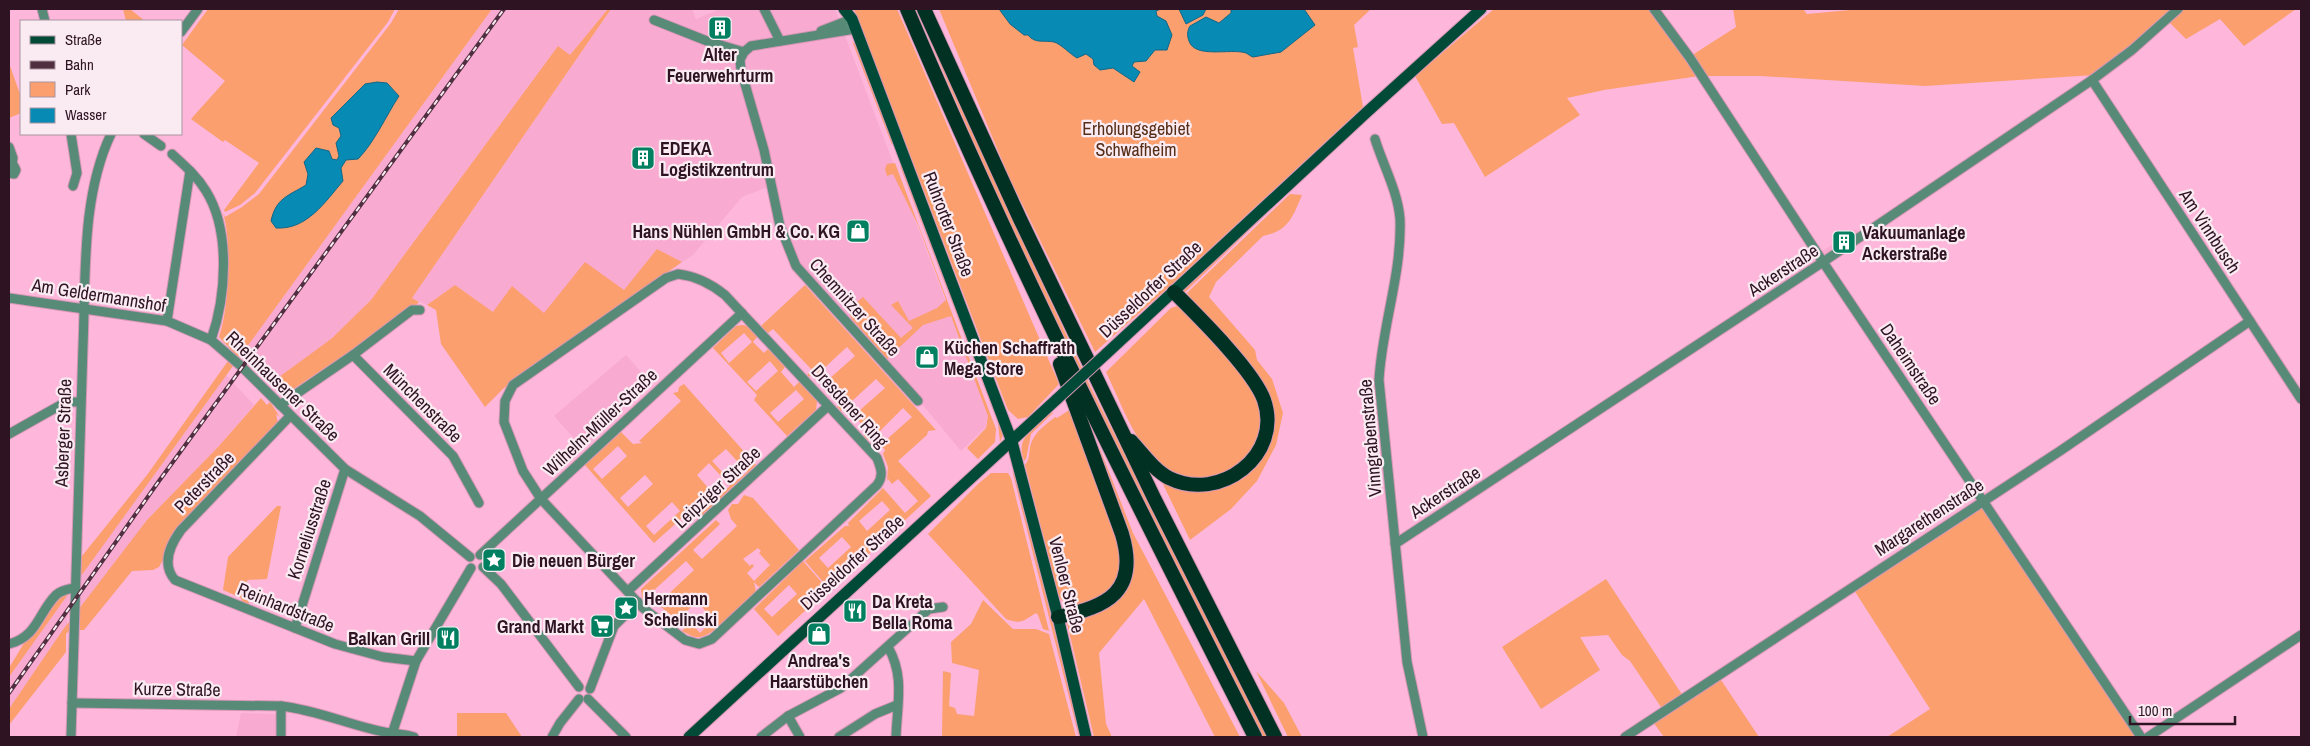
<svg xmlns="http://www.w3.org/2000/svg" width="2310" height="746" font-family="'Archivo Narrow',sans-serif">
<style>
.built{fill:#f8aad1}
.green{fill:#fb9f6e;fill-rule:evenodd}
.water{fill:#078ab4;stroke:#136788}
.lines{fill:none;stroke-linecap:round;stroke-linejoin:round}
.minor-casing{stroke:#d496b5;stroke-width:11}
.major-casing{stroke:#d496b5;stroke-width:13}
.highway-casing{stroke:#d496b5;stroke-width:16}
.minor{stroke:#578b78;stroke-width:9}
.major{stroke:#004a37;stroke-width:11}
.highway{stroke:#003123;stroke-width:14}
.rail-casing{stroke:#502f40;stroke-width:4}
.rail{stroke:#faebf2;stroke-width:2;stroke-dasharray:5.5;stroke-linecap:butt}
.major-bridge-casing{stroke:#d496b5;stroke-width:13;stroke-linecap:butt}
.major-bridge{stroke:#004a37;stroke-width:11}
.labels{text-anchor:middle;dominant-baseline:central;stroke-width:4.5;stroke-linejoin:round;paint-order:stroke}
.poi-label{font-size:18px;font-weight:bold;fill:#2e1422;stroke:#faebf2;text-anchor:start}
.park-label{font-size:18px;fill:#562d16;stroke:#faebf2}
.street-label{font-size:18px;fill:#2e1422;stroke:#faebf2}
</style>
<rect width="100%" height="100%" fill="#feb7da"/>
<g class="built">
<polygon points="492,9 608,9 570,55 558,46 371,300 331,339 276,380 244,351"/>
<polygon points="611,9 692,9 696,19 720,9 835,9 986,408 988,416 985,428 961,451 922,404 797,266 768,187 742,197 693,255 682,262 657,249 624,290 544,313 493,312 455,285 427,305 412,298"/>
<polygon points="1856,229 1860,235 1824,258 1821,252"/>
<polygon points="626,355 649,381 580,445 554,416"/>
<polygon points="226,375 254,405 218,447 147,520 81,608 81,576"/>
<polygon points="69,593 67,625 9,709 9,677"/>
<polygon points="241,713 276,714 277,737 236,737"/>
</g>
<g class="green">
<polygon points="123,9 130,9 145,21 126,21"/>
<polygon points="208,9 395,9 388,22 255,193 240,205 225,212 224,210 259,163 225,140 223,142 191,119 225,81 182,45"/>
<path d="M399,9h93l-253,349 -20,-21c10,-28 13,-97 4,-124l2,4 17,-10 17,-13 132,-171z"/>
<polygon points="608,9 611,9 412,298 419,302 412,309 286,394 279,393 275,389 275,380 331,339 371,300 558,46 570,55"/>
<polygon points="854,9 897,9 1059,384 1028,417 1018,419 1008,410"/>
<polygon points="916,9 919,9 1003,199 1091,388 1267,737 1262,737 1078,368 993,187"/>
<polygon points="939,9 1371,9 1354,25 1358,47 1353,48 1363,107 1172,284 1095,352 1009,177"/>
<polygon points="1494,9 1648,9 1686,59 1736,27 1733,9 1803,9 1807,14 1850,10 1850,9 2296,9 2244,46 2220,19 2186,39 2169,22 2130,48 2095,75 1925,86 1761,76 1699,76 1604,90 1567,98 1580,115 1485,177 1454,123 1442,124 1415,76"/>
<polygon points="852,41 856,46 893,141 892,145"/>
<polygon points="9,63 21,97 21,113 9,118"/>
<path d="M895,163l101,266 -1,13 -17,17 -11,-11 19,-20 2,-12 -37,-100 -28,9 -36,34 -36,-41c-4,-11 4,-14 12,-21l38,41 12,-10 -22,-23 7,-4 11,20 28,-13 9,-8 -28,-75 -25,-51 -6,2 -2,-7 2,-5z"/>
<polygon points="900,166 903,168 1002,428 1003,435 1000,442 998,423"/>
<polygon points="1298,181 1288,193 1184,293 1184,290"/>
<path d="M1290,194l12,1c-9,21 -13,36 -39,41l-47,46 -7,15 46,53 2,10 15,19 11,34 -7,32 -19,36 -26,28 -41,31 -29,-60c33,22 85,11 104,-26 5,-11 6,-23 8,-34l-86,-127z"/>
<polygon points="657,249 682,262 504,388 485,407 441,344 436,310 427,305 455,285 493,312 512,286 544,313 585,262 624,290"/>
<path d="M805,285l131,145 -8,1 -1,4 -29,26 33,35 -101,94 -25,-29 40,-35h4l-1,-3 35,-35 22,25 13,-12 -20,-22 -6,5 -4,-5 -1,2 1,-14 -5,-13 2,-4 -12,-14 -5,4 -4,-4 4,-5 -22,-24 -5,4 -4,-5 4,-4 -27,-29 -5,4 -2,-2 5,-5 -39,-41 -5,4 -7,-7zM847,347l8,9 -26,23 -7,-9zM876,379l9,9 -26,23 -8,-9zM903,408l9,9 -26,23 -7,-8zM882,501l8,9 -23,21 -8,-10zM842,537l9,10 -23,21 -9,-10z"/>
<path d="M1177,306l4,2c22,23 65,61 76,90 6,15 5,45 -5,58 -13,16 -39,23 -59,25 -6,0 -16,-5 -21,-8 -35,-21 -49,-66 -66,-101l65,-64z"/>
<path d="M742,325l5,1 10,11 -4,5 11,11 4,-4 17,18 -4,5 13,15 5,-5 18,19 -1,9 -29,26 -33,-36 3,-5 -44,-47 23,-22zM744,333l8,9 -23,21 -8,-10zM770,361l8,10 -22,20 -9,-9zM796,390l8,9 -26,23 -8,-9z"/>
<polygon points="228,361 233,366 81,576 82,529 82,556 147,475"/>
<path d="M684,384l72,81 -57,53 -15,-2 -30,27 -69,-78 36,-33 12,12 9,-1 -3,-2 42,-40 -8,-8 5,-1 1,-5zM618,446l9,10 -25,23 -9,-10zM726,449l21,23 -14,12 -21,-23zM709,463l21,23 -13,12 -20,-23zM645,475l8,9 -25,23 -8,-9zM672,502l8,9 -26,24 -8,-9z"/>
<polygon points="261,398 267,405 270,402 280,417 276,414 278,423 185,521 159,567 153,570 132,571 84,630 80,630 80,620 66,634 66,652 9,725 9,709 62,631 147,520 218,447"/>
<path d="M1071,409l50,141 -2,28 -16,20 -34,10 -10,-11 -34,-132c6,-7 3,-16 7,-24 4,-10 15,-17 23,-24l2,1z"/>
<path d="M1054,412l-23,22 -5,25 -2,2c-1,-5 -3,-10 -2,-16 2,-11 22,-29 32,-33z"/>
<polygon points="1088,426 1100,449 1133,533 1240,737 1215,737 1144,599 1099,653 1106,724 1112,737 1094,737 1067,623 1131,572"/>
<polygon points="1012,470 1018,483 1081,737 1079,737"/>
<path d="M991,473h17l3,5 38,153 -6,-2 -5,-14 -2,-2c-12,7 -14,12 -30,6l-78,-85 50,-50z"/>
<path d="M744,495l9,3 46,52 -40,37 -5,-5 2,10c-13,12 -39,41 -56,45 -6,1 -12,-3 -18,-6l4,-4 -25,-20 2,-2 -3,-3 34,-32 -8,-9 -34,31 3,4 -8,7 -5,-5 -1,-9 75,-69 4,4 -27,26 9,9 35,-33 -6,-7 -3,-9 4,-6h6zM758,548l3,3 -2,2 11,12 -16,16 -7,-8 7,-7 -2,-2 -2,2 -7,-7zM697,601l16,19 -13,13 -17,-18z"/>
<polygon points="277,506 281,506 267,579 247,580 249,604 247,606 243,605 241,598 223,590 228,557"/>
<polygon points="1982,506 2137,737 1887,737 1930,709 1854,590"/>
<path d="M803,561l21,24 1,7 -47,44 -24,-27zM789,585l8,9 -25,23 -8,-8z"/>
<polygon points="1606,579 1683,696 1663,710 1630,661 1622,655 1608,635 1580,637 1600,670 1541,709 1502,647"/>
<polygon points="69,593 9,677 9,668 27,638 55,599"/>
<polygon points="983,600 1013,629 1036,629 1049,634 1076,737 942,737 943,671 951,673 949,706 955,708 957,714 974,716 979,670 952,663 951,642 971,624"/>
<polygon points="1256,671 1284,703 1302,737 1288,737"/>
<polygon points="1719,677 1759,737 1664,737 1653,722"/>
<polygon points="457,713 506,713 522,737 457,737"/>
</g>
<g class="water">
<path d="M999,9h162l-5,2 1,5 9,5 6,14 -5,15h-12l-9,11 -12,1 -2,4 8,6 -6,10 -21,-14 -13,2 -6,-5 -1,-6 -7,-5 -9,4c-7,-4 -16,-14 -23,-16 -10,-2 -19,2 -26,-7h-4l-14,-11z"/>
<polygon points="1179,9 1206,9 1203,15 1186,24"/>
<path d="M1231,9h73l11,16 -34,27 -28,5c-3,-1 -5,-3 -7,-4 -15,-5 -51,6 -57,-12 -2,-5 -2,-10 1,-15l16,-9 13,6 12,-10z"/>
<path d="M377,82l10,1 12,13c-13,20 -25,47 -41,63l-12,1 -5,8 2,13c-18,21 -36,49 -67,47l-5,-7c5,-23 17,-25 35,-36l2,-11 -4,-12 12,-14 13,3 3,8 5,1 2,-4 -3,-13 5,-7 -2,-8 -6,-3 -2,-7 34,-34z"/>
</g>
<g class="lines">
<g class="minor-casing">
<g id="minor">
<polyline points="42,9 45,21"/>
<polyline points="764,9 780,41"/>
<polyline points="1654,9 1690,58 1823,262 2141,737"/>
<polyline points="654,20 707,41 744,52 751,46 855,29"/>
<polyline points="821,31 852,19"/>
<polyline points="181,32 198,9"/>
<polyline points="744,52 740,60 741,70 764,150 780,226 796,266 918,401"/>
<polyline points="2092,80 2301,399"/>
<polyline points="71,134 77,173 73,186"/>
<polyline points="144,134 161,146"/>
<path d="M1375,139c8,26 23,53 25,80 2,55 -18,107 -21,161l28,282 16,75"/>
<polyline points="9,147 13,158 12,165"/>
<path d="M172,154c12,11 25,22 34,37 25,40 20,106 5,149"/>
<polyline points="9,166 14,166 16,170 14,174 9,173"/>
<path d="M678,274c18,2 32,9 47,21l152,163c4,10 7,18 0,27l-165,154 -13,5 -14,-4 -42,-32 -102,-109 -18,-28 -19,-49 1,-21 8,-16 153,-107z"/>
<polyline points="9,298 167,321 211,340 241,366 345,469 420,516 470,557"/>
<polyline points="167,321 190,171"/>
<polyline points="353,355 453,456 479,503"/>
<polyline points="280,405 353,355 412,310 420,310"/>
<path d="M290,416l-109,114c-11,15 -20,34 -6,50l160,64 48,13 33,4"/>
<polyline points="9,434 66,402 80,402"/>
<polyline points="1395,544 1823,262 2092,80 2132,50 2178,9"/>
<polyline points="480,555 742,313"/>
<polyline points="483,567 501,584 579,687"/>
<polyline points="628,591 828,406"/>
<polyline points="295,628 345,469"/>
<path d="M9,644c29,-8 29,-31 47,-49 4,-4 12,-6 18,-7"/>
<path d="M888,647c17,29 9,58 8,90"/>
<polyline points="590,689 614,626 638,602"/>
<polyline points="588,699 626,737"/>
<path d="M72,703l209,3c36,4 68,19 103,26 10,2 20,2 30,5"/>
<polyline points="788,716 800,737"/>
<path d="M71,737c3,-130 7,-260 12,-391 3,-69 -2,-149 28,-212"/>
<polyline points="281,737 281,706"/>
<polyline points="391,737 416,661 471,568"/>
<polyline points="552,737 560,723 579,699"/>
<polyline points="761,737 788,716 841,688 929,609 943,607"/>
<polyline points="839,737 875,714 897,705"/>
<polyline points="1625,737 2060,451 2250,321"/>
<polyline points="2148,737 2301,635"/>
</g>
</g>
<g class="major-casing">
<g id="major">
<polyline points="844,9 852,19 1012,442 1058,617 1086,737"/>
<polyline points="1106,354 1367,112 1481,9"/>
<polyline points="689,737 1057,399"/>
</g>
</g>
<g class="highway-casing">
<g id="highway">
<path d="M907,9c105,248 226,488 348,728"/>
<polyline points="924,9 1020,219 1154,498 1275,737"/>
<path d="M1131,441c12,13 23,29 38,37 51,25 114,-23 95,-78 -10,-29 -67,-85 -90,-108"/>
<path d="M1058,617c50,-10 81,-26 64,-83l-62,-170"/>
</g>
</g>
<use href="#minor" class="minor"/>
<use href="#major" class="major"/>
<use href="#highway" class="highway"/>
<g class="rail-casing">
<polyline id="rail" points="9,693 159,481 504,9"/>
</g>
<use href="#rail" class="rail"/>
<g class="major-bridge-casing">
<polyline id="major-bridge" points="1057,399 1106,354"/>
</g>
<use href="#major-bridge" class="major-bridge"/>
</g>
<defs>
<g id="building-square" transform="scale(1.25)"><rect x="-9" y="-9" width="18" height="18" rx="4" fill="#008061" stroke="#faebf2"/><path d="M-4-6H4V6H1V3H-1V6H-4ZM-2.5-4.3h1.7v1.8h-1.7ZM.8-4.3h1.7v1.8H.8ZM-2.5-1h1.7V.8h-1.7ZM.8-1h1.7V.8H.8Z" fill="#fff"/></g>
<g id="shop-square" transform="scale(1.25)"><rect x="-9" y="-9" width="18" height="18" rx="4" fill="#008061" stroke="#faebf2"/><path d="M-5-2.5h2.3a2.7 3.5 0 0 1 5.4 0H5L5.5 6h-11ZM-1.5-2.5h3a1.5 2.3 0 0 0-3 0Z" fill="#fff"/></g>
<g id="sight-square" transform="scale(1.25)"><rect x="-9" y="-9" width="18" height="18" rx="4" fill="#008061" stroke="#faebf2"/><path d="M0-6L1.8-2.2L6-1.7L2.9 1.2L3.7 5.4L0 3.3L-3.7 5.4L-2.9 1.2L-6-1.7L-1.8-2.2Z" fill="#fff"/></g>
<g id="restaurant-square" transform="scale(1.25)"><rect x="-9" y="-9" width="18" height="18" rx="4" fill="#008061" stroke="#faebf2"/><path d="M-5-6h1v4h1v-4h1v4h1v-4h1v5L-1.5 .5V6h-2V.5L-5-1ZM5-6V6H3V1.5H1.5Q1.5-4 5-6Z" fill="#fff"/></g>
<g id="supermarket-square" transform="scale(1.25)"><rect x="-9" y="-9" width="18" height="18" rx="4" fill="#008061" stroke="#faebf2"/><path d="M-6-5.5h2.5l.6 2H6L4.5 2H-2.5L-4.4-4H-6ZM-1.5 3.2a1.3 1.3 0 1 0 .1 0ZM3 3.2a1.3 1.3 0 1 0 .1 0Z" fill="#fff"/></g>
</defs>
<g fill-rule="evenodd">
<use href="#building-square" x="720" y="28"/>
<use href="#building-square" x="643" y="158"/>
<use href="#shop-square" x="858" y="231"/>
<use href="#building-square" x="1844" y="242"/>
<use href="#shop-square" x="927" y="357"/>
<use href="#sight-square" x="494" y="560"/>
<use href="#sight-square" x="626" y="608"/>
<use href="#restaurant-square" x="855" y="611"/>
<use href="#supermarket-square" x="602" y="626"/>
<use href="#shop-square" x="819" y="634"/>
<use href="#restaurant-square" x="448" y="638"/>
</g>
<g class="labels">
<g class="poi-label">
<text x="720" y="54" text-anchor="middle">Alter<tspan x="720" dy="21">Feuerwehrturm</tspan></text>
<text x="660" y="148">EDEKA<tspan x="660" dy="21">Logistikzentrum</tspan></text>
<text x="840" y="231" text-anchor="end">Hans Nühlen GmbH &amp; Co. KG</text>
<text x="1862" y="232">Vakuumanlage<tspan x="1862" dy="21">Ackerstraße</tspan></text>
<text x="944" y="347">Küchen Schaffrath<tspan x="944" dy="21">Mega Store</tspan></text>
<text x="512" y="560">Die neuen Bürger</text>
<text x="644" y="598">Hermann<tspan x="644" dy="21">Schelinski</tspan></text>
<text x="872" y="601">Da Kreta<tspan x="872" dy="21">Bella Roma</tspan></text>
<text x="584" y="626" text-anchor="end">Grand Markt</text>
<text x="430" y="638" text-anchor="end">Balkan Grill</text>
<text x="819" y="660" text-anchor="middle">Andrea's<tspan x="819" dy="21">Haarstübchen</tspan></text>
</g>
<g class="park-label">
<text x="1136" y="128">Erholungsgebiet<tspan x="1136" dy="21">Schwafheim</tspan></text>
</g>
<g class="street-label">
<text transform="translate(949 224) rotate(69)">Ruhrorter Straße</text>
<text transform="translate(2210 231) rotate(57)">Am Vinnbusch</text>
<text transform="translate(1783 270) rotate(-33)">Ackerstraße</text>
<text transform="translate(1150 289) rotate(-43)">Düsseldorfer Straße</text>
<text transform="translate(99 295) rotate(9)">Am Geldermannshof</text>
<text transform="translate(855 307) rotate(48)">Chemnitzer Straße</text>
<text transform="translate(1911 364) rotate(56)">Daheimstraße</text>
<text transform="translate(283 386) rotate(44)">Rheinhausener Straße</text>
<text transform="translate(423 403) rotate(45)">Münchenstraße</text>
<text transform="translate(850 406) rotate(48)">Dresdener Ring</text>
<text transform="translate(600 422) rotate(-43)">Wilhelm-Müller-Straße</text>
<text transform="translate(63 433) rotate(-88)">Asberger Straße</text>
<text transform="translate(1370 438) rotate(-95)">Vinngrabenstraße</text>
<text transform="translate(204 482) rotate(-46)">Peterstraße</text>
<text transform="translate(717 487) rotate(-43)">Leipziger Straße</text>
<text transform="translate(1445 492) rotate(-33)">Ackerstraße</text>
<text transform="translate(1929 517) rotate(-33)">Margarethenstraße</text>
<text transform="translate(309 529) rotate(-72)">Korneliusstraße</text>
<text transform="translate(852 562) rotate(-42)">Düsseldorfer Straße</text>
<text transform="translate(1067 585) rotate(76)">Venloer Straße</text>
<text transform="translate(286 607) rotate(22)">Reinhardstraße</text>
<text transform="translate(177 689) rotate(1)">Kurze Straße</text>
</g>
</g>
<rect width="2310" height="746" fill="none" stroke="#2e1422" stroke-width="20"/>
<rect x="20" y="20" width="162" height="115" fill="#faebf2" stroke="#a8959f"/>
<rect x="30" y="36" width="25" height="8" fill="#004a37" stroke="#a8959f"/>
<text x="65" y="45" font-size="15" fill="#2e1422">Straße</text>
<rect x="30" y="61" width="25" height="8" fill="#502f40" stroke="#a8959f"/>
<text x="65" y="70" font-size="15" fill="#2e1422">Bahn</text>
<rect x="30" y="82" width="25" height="15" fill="#fb9f6e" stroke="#a8959f"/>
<text x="65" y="95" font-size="15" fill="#2e1422">Park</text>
<rect x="30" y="108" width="25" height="15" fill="#078ab4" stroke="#a8959f"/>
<text x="65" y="120" font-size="15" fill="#2e1422">Wasser</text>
<path d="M2130 716v8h105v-8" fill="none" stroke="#2e1422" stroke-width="2.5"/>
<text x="2138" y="716" font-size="15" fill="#2e1422" stroke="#faebf2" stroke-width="4" paint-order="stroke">100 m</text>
</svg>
